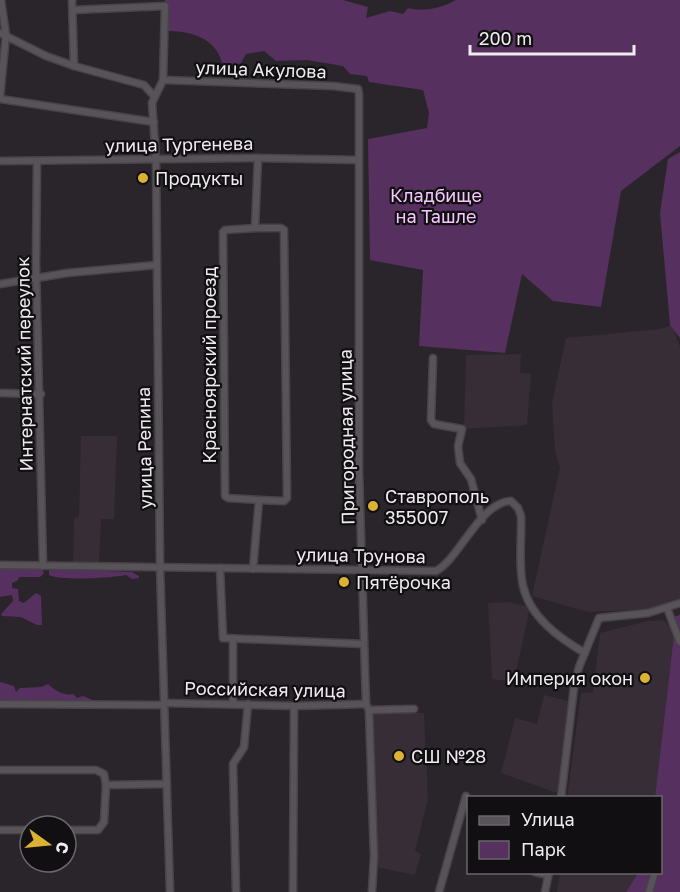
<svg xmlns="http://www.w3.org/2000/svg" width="680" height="892" font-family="'Golos Text',sans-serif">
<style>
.built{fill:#362d37}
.green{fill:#56305e}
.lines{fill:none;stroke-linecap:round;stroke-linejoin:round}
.minor-casing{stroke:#474348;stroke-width:9}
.minor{stroke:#585359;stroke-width:6}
.poi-dot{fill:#dcb233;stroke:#110f11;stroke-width:2}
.labels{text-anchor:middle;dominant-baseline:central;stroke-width:4.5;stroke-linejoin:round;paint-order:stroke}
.street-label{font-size:18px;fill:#efecef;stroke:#110f11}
.poi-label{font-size:18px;fill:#efecef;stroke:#110f11;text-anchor:start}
.park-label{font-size:18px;fill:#f4c8fe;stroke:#110f11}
</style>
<rect width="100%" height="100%" fill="#2a252b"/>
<g class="built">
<polygon points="672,325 680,347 680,599 653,609 588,612 532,596 560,468 555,451 552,403 566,338 661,329"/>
<polygon points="521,354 520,373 531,374 527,425 464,429 466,355"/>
<polygon points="81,436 117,436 114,519 101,519 99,564 73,563 74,518 79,517"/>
<polygon points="509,602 530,607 514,682 492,679 488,603"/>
<polygon points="664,620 674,634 655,797 567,798 581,693 593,692 600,633 648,621"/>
<polygon points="544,695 568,701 557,793 501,773 515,718 537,724"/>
<polygon points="371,713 424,713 428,799 415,851 421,854 415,875 376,867"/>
<polygon points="560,873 638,873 626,892 557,892"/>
</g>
<g class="green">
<path d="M165,0h178l25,7 -2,11 24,-7 13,3 5,-6c16,4 34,0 48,-8h224v146l-59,45 -20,116 -48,-6 -31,-27 -17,79 -86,-7 4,-76 -53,-10 -2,-121 59,-11 2,-15 -6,-23 -54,-8 -2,-6 -17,-2 -7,-8 -36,-6 -31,1 -12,-10 -18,3 -5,9 -17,6c-2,-6 -4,-14 -8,-19 -10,-15 -31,-19 -48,-19z"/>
<polygon points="680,152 680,338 670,325 660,213 668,159"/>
<polygon points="0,568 42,569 44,573 40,577 19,577 18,580 12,583 12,588 18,589 19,601 24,603 36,593 41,596 42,625 37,625 21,617 2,616 1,614 13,601 12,595 0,597"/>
<path d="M49,569l83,3 7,4v2l-7,1 -6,-4c-13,3 -67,6 -77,0z"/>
<polygon points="680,615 680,892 626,892 638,873 660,872 660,798 655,797 674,634 668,618"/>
<path d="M0,682l14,4 2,6 4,-4 21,-1 7,-3c6,6 16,12 25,10l4,4 6,-2 12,5 -2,2 -93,-2z"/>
</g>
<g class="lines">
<g class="minor-casing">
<g id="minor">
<polyline points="72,0 74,66"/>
<polyline points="73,10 165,6 163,80 152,103 156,159 160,566 170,892"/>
<polyline points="0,33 46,56 74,66 144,85 154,96"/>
<polyline points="163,80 333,86 358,89 359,94 359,471 366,704 369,710 374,856 372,892"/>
<polyline points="0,97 6,35 1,0"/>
<polyline points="0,99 154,122"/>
<polyline points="0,161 258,158 358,160"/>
<polyline points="37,161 36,265 43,566"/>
<polyline points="255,228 281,228 284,230 287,498 284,501 259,500"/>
<polyline points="0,284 67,273 156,265"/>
<polyline points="433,358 431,420 434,424 462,429 458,446 460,463 471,479 482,520"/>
<polyline points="0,393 41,394"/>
<path d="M0,565l436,6c24,-13 44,-69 75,-70l7,7 3,8c1,23 -3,48 2,70 7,31 36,52 62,67"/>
<polyline points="220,568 223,638 363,644"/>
<polyline points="253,569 259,500 228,498 225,496 223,232 225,230 255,228 258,158"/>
<polyline points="667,608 680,642"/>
<polyline points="164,703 294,706 366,704"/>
<polyline points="0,704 164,705"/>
<polyline points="233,704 233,640"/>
<polyline points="369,710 414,709"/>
<polyline points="0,770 96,770 104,774 106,785 167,784"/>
<polyline points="561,798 574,687 579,667 599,618 648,613 680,603"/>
<polyline points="0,830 30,830"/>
<polyline points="66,830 98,830 104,822 106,785"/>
<polyline points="535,872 548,875"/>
<polyline points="236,892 233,764 244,747 248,704"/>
<polyline points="293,892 294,706"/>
<polyline points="439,892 466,796"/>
<polyline points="545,892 549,872"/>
<polyline points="649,892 655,872"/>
</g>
</g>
<use href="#minor" class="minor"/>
</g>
<g class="poi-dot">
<circle cx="143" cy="178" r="6"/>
<circle cx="373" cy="506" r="6"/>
<circle cx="344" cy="582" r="6"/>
<circle cx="645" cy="678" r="6"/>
<circle cx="399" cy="756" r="6"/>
</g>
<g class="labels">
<g class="street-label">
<text transform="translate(261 69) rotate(2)">улица Акулова</text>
<text transform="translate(179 144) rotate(-1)">улица Тургенева</text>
<text transform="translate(24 364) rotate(-91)">Интернатский переулок</text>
<text transform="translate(209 365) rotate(-90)">Красноярский проезд</text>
<text transform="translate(346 437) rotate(-91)">Пригородная улица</text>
<text transform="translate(144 448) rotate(-91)">улица Репина</text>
<text transform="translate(361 555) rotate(1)">улица Трунова</text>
<text transform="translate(265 689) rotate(1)">Российская улица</text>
</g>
<g class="poi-label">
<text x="155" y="178">Продукты</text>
<text x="385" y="496">Ставрополь<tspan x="385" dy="21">355007</tspan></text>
<text x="356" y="582">Пятёрочка</text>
<text x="633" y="678" text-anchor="end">Империя окон</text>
<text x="411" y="756">СШ №28</text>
</g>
<g class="park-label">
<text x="436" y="195">Кладбище<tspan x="436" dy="21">на Ташле</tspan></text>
</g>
</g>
<rect x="467" y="796" width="195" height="78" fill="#110f11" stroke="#6a676a" stroke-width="1.5"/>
<rect x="479" y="816" width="30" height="9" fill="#585359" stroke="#6a676a" stroke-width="1.5"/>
<text x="521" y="826" font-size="18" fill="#efecef">Улица</text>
<rect x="479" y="841" width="30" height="18" fill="#56305e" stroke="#6a676a" stroke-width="1.5"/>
<text x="521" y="856" font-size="18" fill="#efecef">Парк</text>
<g transform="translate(48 844) rotate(105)"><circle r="28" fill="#110f11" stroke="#6a676a" stroke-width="1.5"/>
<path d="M0-4.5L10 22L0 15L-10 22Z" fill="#dcb233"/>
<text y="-9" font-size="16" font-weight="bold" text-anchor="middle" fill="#efecef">С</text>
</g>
<path d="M470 45v9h164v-9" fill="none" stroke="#efecef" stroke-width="3"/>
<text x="479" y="45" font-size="18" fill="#efecef" stroke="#110f11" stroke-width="4.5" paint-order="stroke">200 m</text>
</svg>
